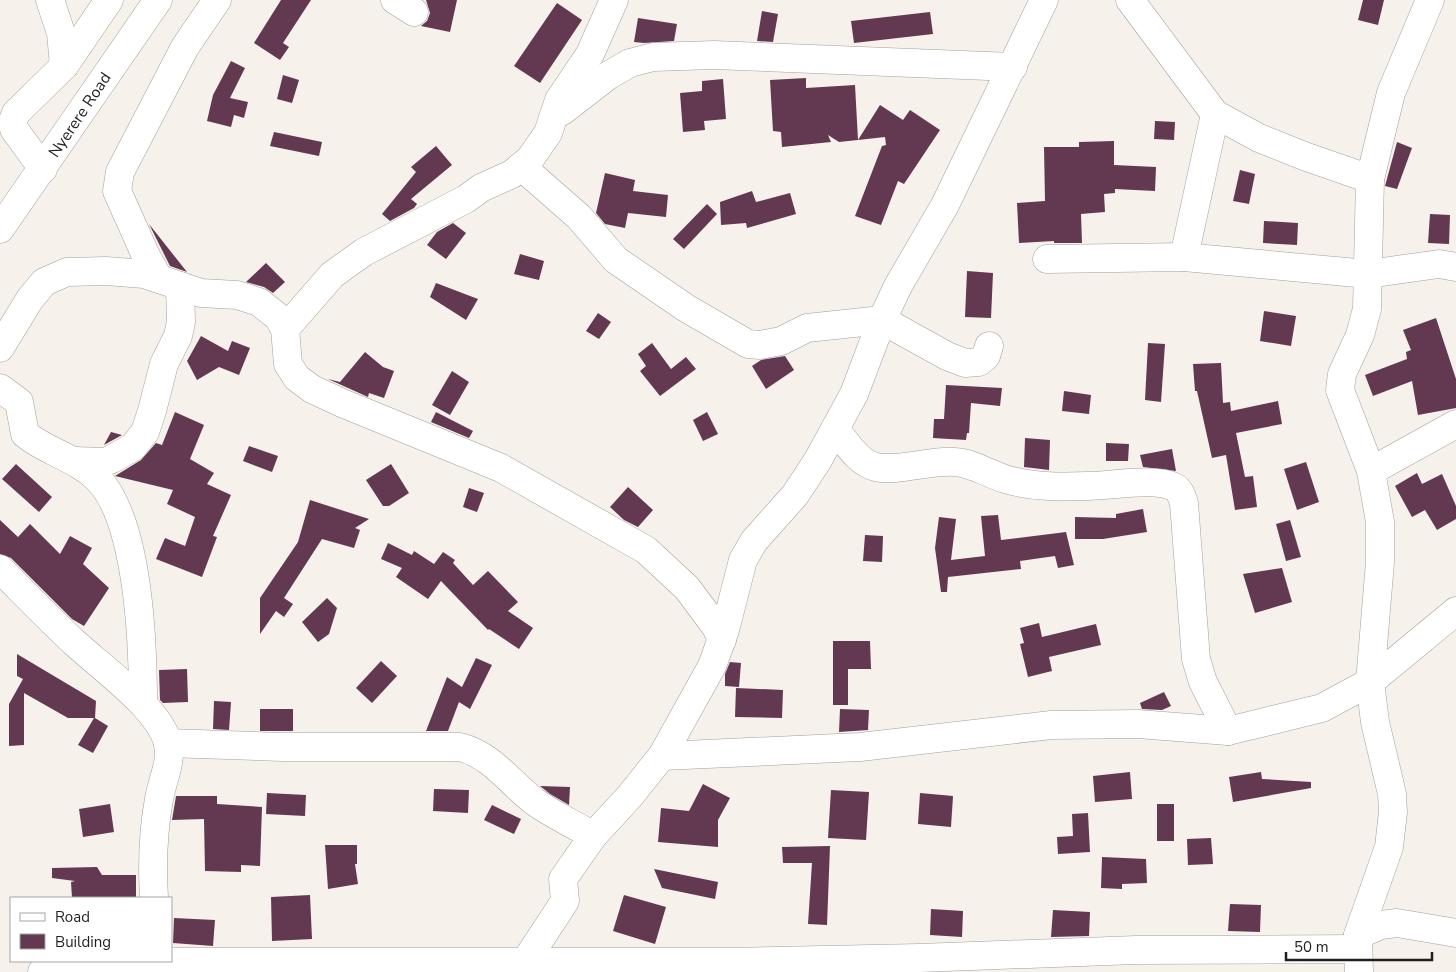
<svg xmlns="http://www.w3.org/2000/svg" width="1456" height="972" font-family="'Nunito Sans',sans-serif">
<style>
.building{fill:#623950}
.lines{fill:none;stroke-linecap:round;stroke-linejoin:round}
.minor-casing{stroke:#a49f9a;stroke-width:29}
.major-casing{stroke:#a49f9a;stroke-width:29}
.minor{stroke:#fff;stroke-width:28}
.major{stroke:#fff;stroke-width:28}
.labels{text-anchor:middle;dominant-baseline:central;stroke-width:5;stroke-linejoin:round;paint-order:stroke}
.street-label{font-size:16px;fill:#211f1d;stroke:#fff}
</style>
<rect width="100%" height="100%" fill="#f7f1ec"/>
<g class="building">
<polygon points="281,0 311,0 283,43 289,47 280,60 254,43"/>
<polygon points="426,0 457,0 450,32 421,26 427,21 430,13"/>
<polygon points="1363,0 1384,0 1378,25 1358,20"/>
<polygon points="557,3 582,20 540,83 514,66"/>
<polygon points="762,11 778,14 773,42 757,41"/>
<polygon points="930,12 933,34 854,43 851,21"/>
<polygon points="638,18 677,24 674,41 644,43 634,42"/>
<polygon points="231,61 245,68 230,98 248,102 244,118 234,115 231,127 207,121 213,95"/>
<polygon points="283,75 299,80 292,103 277,99"/>
<polygon points="806,78 806,88 855,85 858,140 839,142 828,135 831,142 782,147 781,132 773,131 770,80"/>
<polygon points="723,79 726,119 704,121 705,130 683,132 680,93 702,91 702,81"/>
<polygon points="880,105 903,120 910,110 940,130 904,184 898,181 881,225 855,216 882,146 886,145 885,137 858,140"/>
<polygon points="1155,121 1175,122 1174,140 1154,139"/>
<polygon points="274,132 322,142 319,156 270,146"/>
<polygon points="1114,141 1114,165 1156,167 1155,191 1115,189 1115,193 1104,194 1105,212 1081,214 1082,243 1054,243 1054,241 1019,243 1017,203 1045,201 1044,147 1079,147 1079,142"/>
<polygon points="1397,142 1412,148 1397,189 1385,186"/>
<polygon points="436,146 452,165 411,199 417,204 414,208 390,221 382,214 416,172 411,167"/>
<polygon points="1240,170 1255,174 1249,204 1233,201"/>
<polygon points="605,173 635,180 633,191 668,195 666,217 628,213 625,228 605,224 596,213"/>
<polygon points="752,191 756,202 790,193 796,214 747,228 746,223 721,225 720,202"/>
<polygon points="707,204 717,214 684,249 673,239"/>
<polygon points="1430,214 1450,215 1449,244 1428,243"/>
<polygon points="1264,221 1298,223 1297,245 1263,243"/>
<polygon points="453,223 466,233 446,259 427,245 437,232"/>
<polygon points="149,224 187,272 170,266"/>
<polygon points="520,254 544,261 539,280 514,274"/>
<polygon points="266,263 285,282 273,293 264,287 246,282"/>
<polygon points="967,271 993,273 991,318 965,317"/>
<polygon points="436,283 478,299 466,320 430,297"/>
<polygon points="1264,311 1296,316 1291,346 1260,341"/>
<polygon points="598,313 611,322 599,339 586,331"/>
<polygon points="1436,318 1456,379 1456,408 1418,415 1412,381 1373,396 1365,375 1407,359 1406,352 1411,350 1403,330"/>
<polygon points="201,336 228,351 232,341 250,348 239,375 219,367 197,380 187,361"/>
<polygon points="652,343 671,369 686,357 696,369 660,396 640,371 646,366 638,354"/>
<polygon points="1148,343 1165,344 1161,402 1145,400"/>
<polygon points="365,352 383,367 394,371 384,398 369,393 368,397 328,379 340,382"/>
<polygon points="785,356 794,370 766,389 752,366 761,360"/>
<polygon points="1221,363 1223,403 1230,402 1231,411 1278,401 1282,424 1236,433 1245,477 1253,476 1257,507 1235,510 1226,455 1212,458 1197,391 1195,391 1193,364"/>
<polygon points="452,371 469,382 450,415 432,405"/>
<polygon points="946,385 1002,388 1000,406 971,403 969,433 967,433 966,440 933,438 934,419 944,419"/>
<polygon points="1064,391 1091,395 1089,414 1062,411"/>
<polygon points="175,412 204,425 190,459 214,473 207,484 231,495 213,536 217,537 202,577 156,559 165,538 185,546 195,517 167,504 173,490 115,476 141,460 156,443 162,445"/>
<polygon points="436,412 473,431 469,438 431,422"/>
<polygon points="707,412 718,434 703,441 693,420"/>
<polygon points="111,432 122,435 104,445"/>
<polygon points="1025,438 1050,440 1049,470 1024,467"/>
<polygon points="1106,443 1129,444 1128,461 1106,461"/>
<polygon points="249,446 278,456 272,472 243,461"/>
<polygon points="1172,449 1176,471 1143,467 1140,455"/>
<polygon points="1306,462 1319,502 1297,510 1284,469"/>
<polygon points="16,464 52,497 39,512 2,479"/>
<polygon points="391,464 409,493 389,506 383,506 366,480"/>
<polygon points="1417,473 1422,484 1442,474 1456,506 1456,519 1437,530 1425,510 1412,517 1395,486"/>
<polygon points="628,487 653,510 638,527 624,520 610,507"/>
<polygon points="469,488 484,493 477,512 463,507"/>
<polygon points="310,500 369,519 355,528 360,530 354,548 322,539 284,598 293,604 284,617 276,611 260,634 260,598 298,542"/>
<polygon points="1143,509 1147,532 1103,539 1075,539 1075,517 1116,518 1116,514"/>
<polygon points="998,515 1001,540 1066,532 1074,565 1058,568 1055,556 1020,561 1021,569 948,577 947,592 941,592 935,548 939,517 956,519 951,560 985,556 981,516"/>
<polygon points="0,520 18,537 30,524 60,554 70,536 92,548 83,564 109,588 84,626 72,619 11,558 0,554"/>
<polygon points="1290,520 1301,557 1286,561 1276,524"/>
<polygon points="865,535 883,536 882,562 863,561"/>
<polygon points="388,543 412,555 414,551 434,564 443,552 455,560 453,563 473,585 488,571 518,602 508,611 533,628 519,649 489,629 488,630 441,581 428,599 396,577 402,568 381,559"/>
<polygon points="1282,568 1292,602 1255,613 1243,574"/>
<polygon points="327,598 337,608 329,634 318,642 302,622"/>
<polygon points="1039,623 1042,637 1096,624 1101,645 1049,657 1052,671 1028,677 1020,644 1024,643 1020,628"/>
<polygon points="833,641 870,641 871,669 848,669 848,705 833,705"/>
<polygon points="17,654 96,701 95,718 108,726 93,753 78,745 94,718 68,718 24,693 24,745 9,746 9,704 23,679 17,676"/>
<polygon points="476,658 492,665 470,709 459,702 448,731 426,731 447,677 462,687"/>
<polygon points="381,661 397,676 372,703 356,688"/>
<polygon points="730,662 741,663 739,687 725,686 725,674"/>
<polygon points="187,669 188,702 163,703 160,700 159,670"/>
<polygon points="736,688 783,690 782,718 735,717"/>
<polygon points="1164,692 1171,706 1162,710 1142,709 1140,703"/>
<polygon points="214,701 231,702 229,730 213,729"/>
<rect x="260" y="709" width="33" height="22"/>
<polygon points="840,709 869,710 868,730 839,732"/>
<polygon points="1130,772 1132,799 1095,802 1093,776"/>
<polygon points="1261,772 1262,779 1311,782 1311,788 1233,802 1229,777"/>
<polygon points="703,784 730,798 718,820 718,847 658,842 661,808 689,811"/>
<polygon points="540,786 570,787 569,805 550,794"/>
<polygon points="434,789 469,790 468,813 433,811"/>
<polygon points="831,790 869,792 866,840 828,838"/>
<polygon points="267,793 306,795 305,816 266,814"/>
<polygon points="920,793 953,796 951,827 918,824"/>
<polygon points="176,796 217,796 217,804 262,807 260,866 241,865 241,872 205,871 204,819 172,820"/>
<polygon points="110,804 114,832 83,837 79,809"/>
<rect x="1157" y="804" width="17" height="37"/>
<polygon points="492,805 521,819 514,834 484,820"/>
<polygon points="1088,813 1090,852 1058,854 1057,837 1073,836 1072,814"/>
<polygon points="1211,838 1213,864 1188,865 1187,839"/>
<polygon points="325,845 357,845 357,864 355,864 358,884 328,889"/>
<polygon points="830,846 827,925 808,924 812,863 783,863 782,847"/>
<polygon points="1102,857 1146,859 1147,883 1122,884 1122,889 1101,888"/>
<polygon points="97,867 102,875 136,875 136,898 72,898 71,882 75,881 52,878 52,868"/>
<polygon points="654,869 718,882 715,899 662,888"/>
<polygon points="310,895 312,939 272,941 271,897"/>
<polygon points="624,895 666,907 655,944 613,931"/>
<polygon points="1230,904 1261,905 1260,932 1228,931"/>
<polygon points="931,909 963,911 962,937 930,935"/>
<polygon points="1053,910 1090,912 1089,936 1051,937"/>
<polygon points="174,918 215,920 213,946 173,943"/>
</g>
<g class="lines">
<g class="minor-casing">
<g id="minor">
<polyline points="50,0 61,33 64,66"/>
<polyline points="395,0 414,12"/>
<polyline points="1130,0 1215,114 1259,138 1304,156 1370,179"/>
<polyline points="561,112 609,75 630,63 653,57 714,55 1013,67"/>
<polyline points="522,167 579,217 616,260 686,308 748,344 760,345 781,341 807,328 882,320 947,356 965,363 979,362 986,356 989,346"/>
<polyline points="43,169 14,129 13,121 16,113 64,66 109,0"/>
<polyline points="1184,257 1215,114"/>
<polyline points="1047,259 1184,257 1368,274 1439,264 1456,267"/>
<polyline points="159,279 146,256 117,191 120,172 185,47 217,0"/>
<polyline points="285,329 332,275 364,252 466,199 481,188 512,174 530,159 548,133 559,100 590,54 614,0"/>
<polyline points="0,348 30,299 44,282 67,272 106,271 144,274 201,293 237,295 259,302 278,317 285,329 288,364 297,378 312,389 342,403 501,468 646,550 687,588 716,627 722,640"/>
<path d="M0,388l19,14 6,32c22,18 51,24 72,44 42,42 46,167 46,225"/>
<path d="M835,429c11,13 23,34 41,38 21,5 55,-7 79,-5 17,1 34,12 50,17 26,8 55,8 83,7 22,0 67,-9 86,1 6,3 8,10 10,16l12,156 7,23 25,49"/>
<polyline points="75,461 105,462 112,459 133,447 145,432 152,411 164,364 178,336 181,322 180,286"/>
<polyline points="1371,471 1456,424"/>
<path d="M0,569c25,25 50,51 76,75 25,23 85,66 92,100 4,18 -6,37 -9,55 -6,33 -7,67 -5,99"/>
<path d="M168,743l114,4h178c32,8 50,36 75,55 18,13 39,22 58,34"/>
<polyline points="662,756 860,747 1051,725 1138,724 1228,731 1322,708 1370,682 1456,611"/>
<polyline points="1358,935 1381,925 1397,923 1456,933"/>
<polyline points="525,962 565,901 563,879 593,836 629,797 662,756 712,666 725,630 743,560 754,541 795,495 818,460 854,394 882,320 898,286 945,205 1044,0"/>
<polyline points="42,972 157,962 731,962 919,958 1136,950 1357,949"/>
<polyline points="1359,972 1358,935 1389,847 1393,812 1392,794 1375,722 1370,682 1380,562 1380,522 1371,471 1340,390 1342,374 1360,335 1367,309 1370,179 1391,93 1430,0"/>
</g>
</g>
<g class="major-casing">
<polyline id="major" points="0,229 158,0"/>
</g>
<use href="#minor" class="minor"/>
<use href="#major" class="major"/>
</g>
<g class="labels">
<g class="street-label">
<text transform="translate(80 115) rotate(-56)">Nyerere Road</text>
</g>
</g>
<rect x="10" y="897" width="162" height="65" fill="#ffffff" stroke="#a6a5a5"/>
<rect x="20" y="913" width="25" height="8" fill="#ffffff" stroke="#a6a5a5"/>
<text x="55" y="922" font-size="15" fill="#211f1d">Road</text>
<rect x="20" y="934" width="25" height="15" fill="#623950" stroke="#a6a5a5"/>
<text x="55" y="947" font-size="15" fill="#211f1d">Building</text>
<path d="M1286 952v8h146v-8" fill="none" stroke="#211f1d" stroke-width="2.5"/>
<text x="1294" y="952" font-size="15" fill="#211f1d" stroke="#ffffff" stroke-width="4" paint-order="stroke">50 m</text>
</svg>
